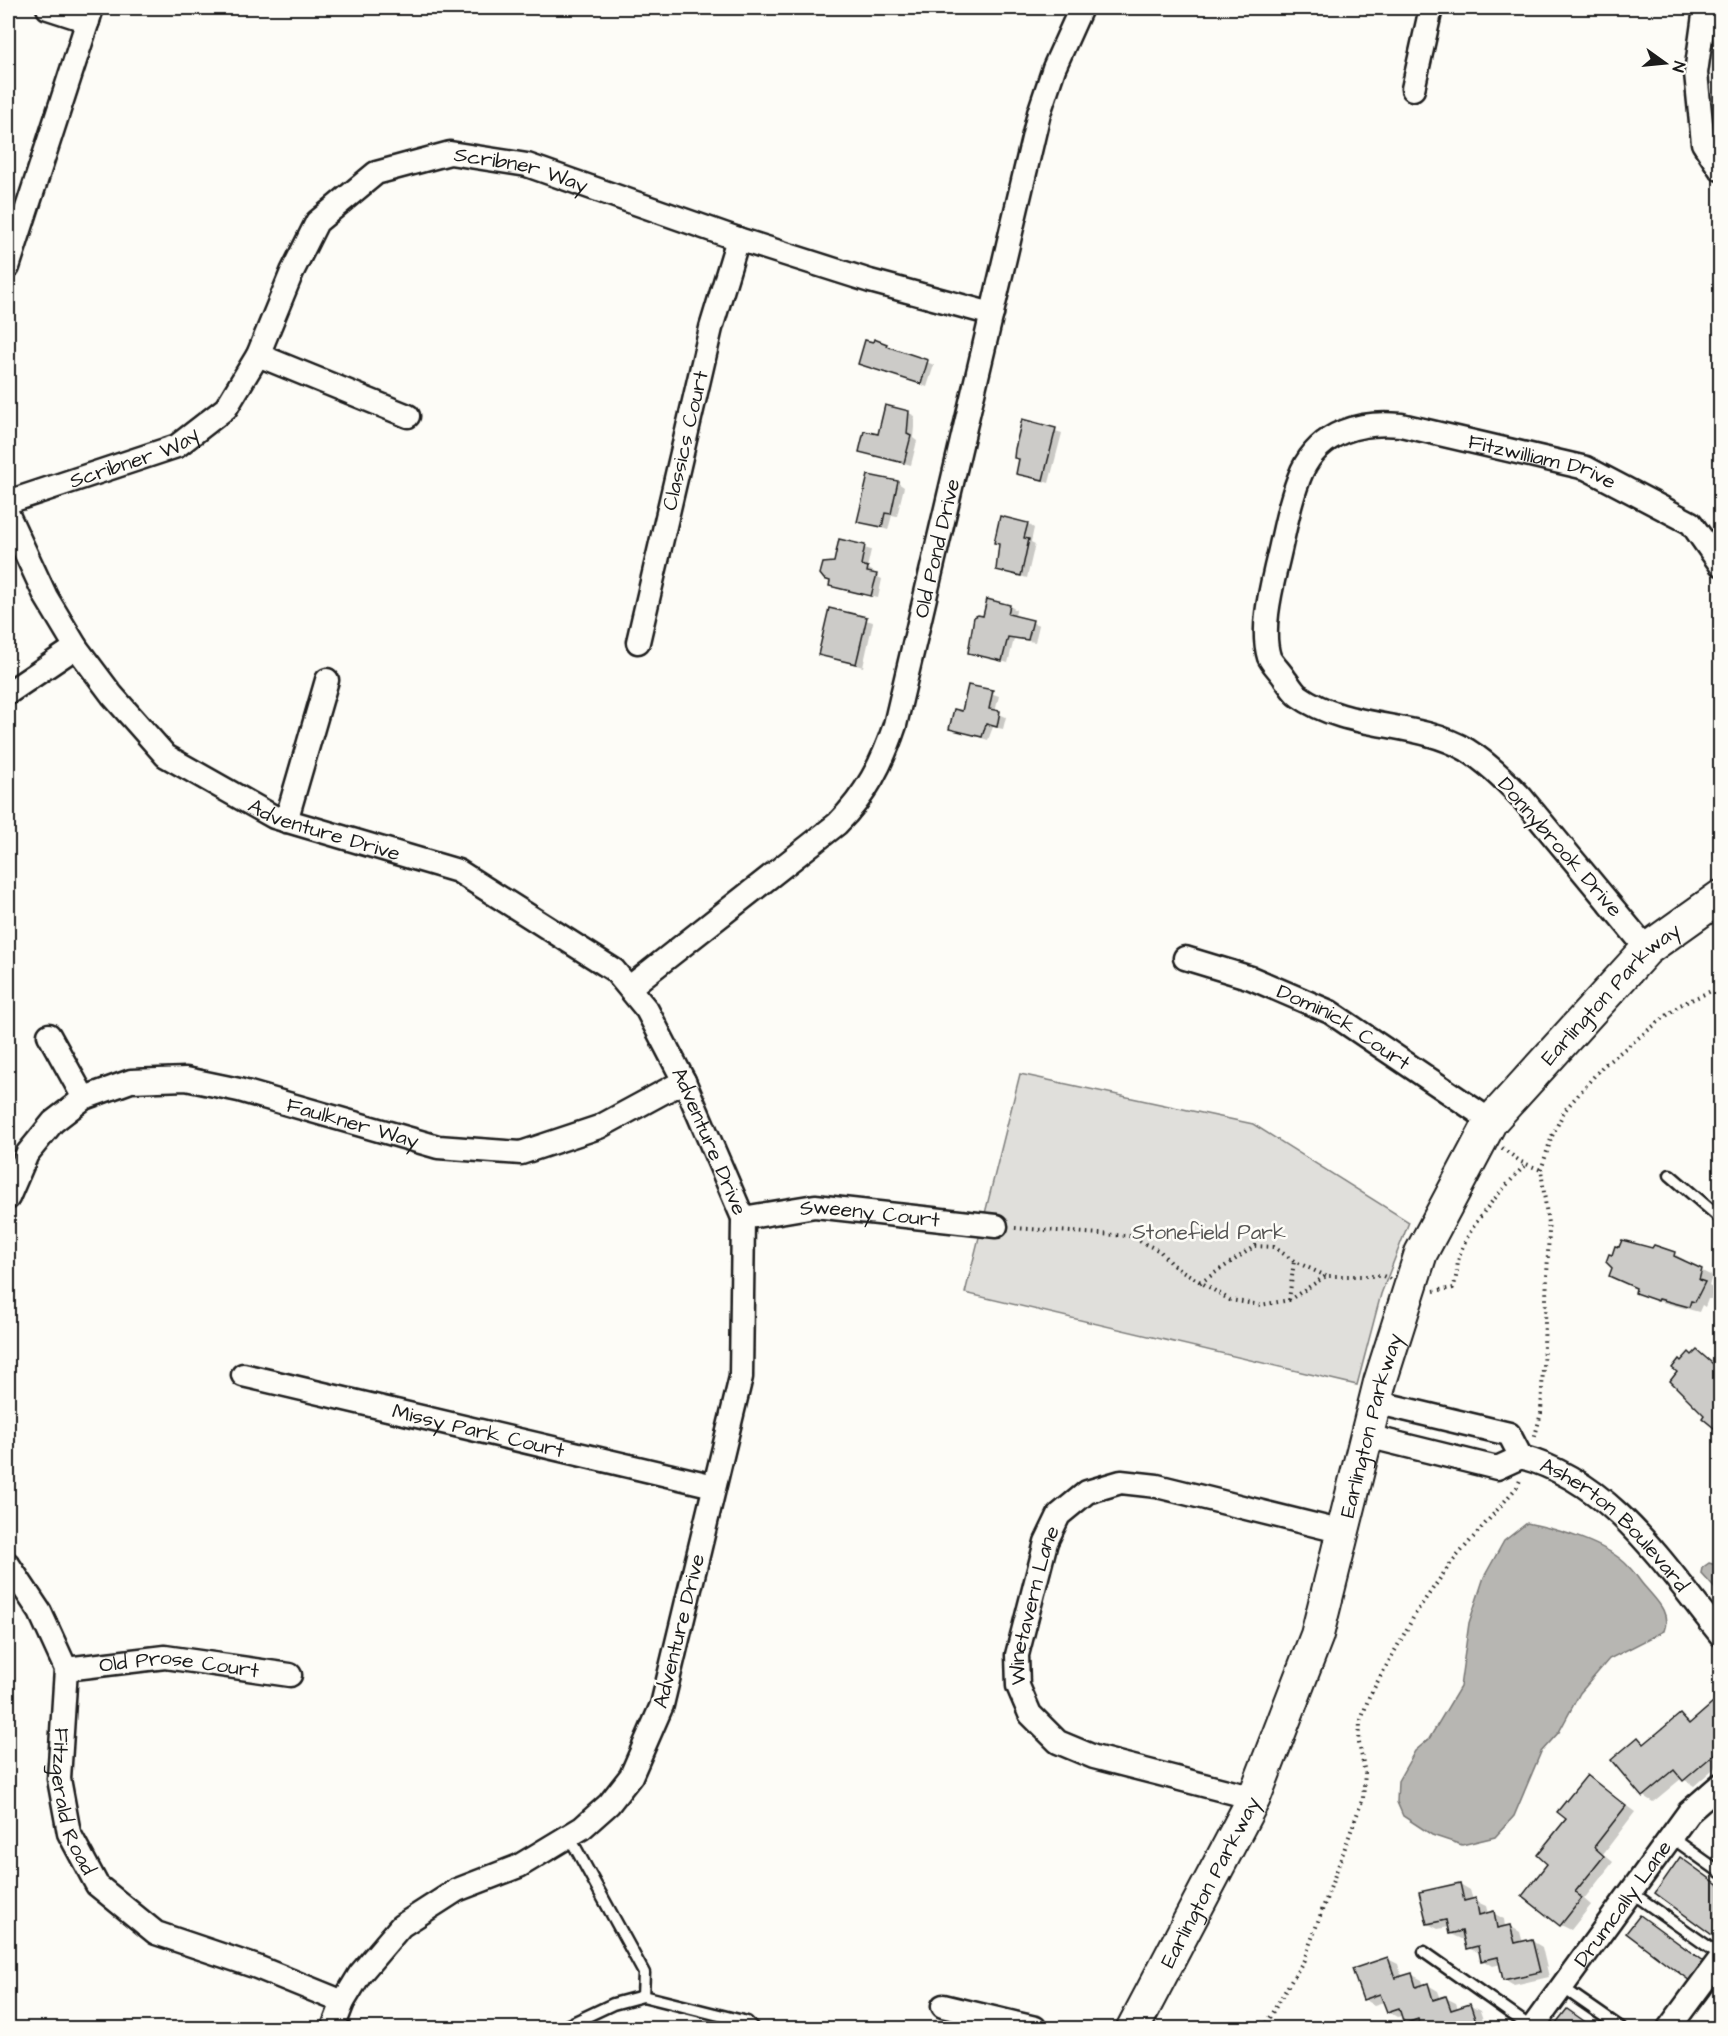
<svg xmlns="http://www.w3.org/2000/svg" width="1728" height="2036" font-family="'Architects Daughter',sans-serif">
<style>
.green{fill:#e0dfdb;stroke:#7e7e7c;stroke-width:1.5}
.water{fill:#b7b6b2;stroke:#797876;stroke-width:1.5}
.shadow{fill:#0003}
.building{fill:#cccbc8;stroke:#1c1c1c;stroke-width:1.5}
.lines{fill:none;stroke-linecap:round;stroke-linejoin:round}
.lane-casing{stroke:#1c1c1c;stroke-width:15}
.street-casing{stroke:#1c1c1c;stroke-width:27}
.secondary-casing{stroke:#1c1c1c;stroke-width:36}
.path{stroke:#1c1c1c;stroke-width:4;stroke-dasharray:1.5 4.5;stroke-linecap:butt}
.lane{stroke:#fdfcf7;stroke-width:10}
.street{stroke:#fdfcf7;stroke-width:22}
.secondary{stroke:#fdfcf7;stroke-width:32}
.labels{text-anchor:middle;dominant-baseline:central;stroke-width:5;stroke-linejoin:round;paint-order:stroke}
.street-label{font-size:21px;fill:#1c1c1c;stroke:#fdfcf7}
.park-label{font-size:21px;fill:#575655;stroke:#fdfcf7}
</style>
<rect width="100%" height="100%" fill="#fdfcf7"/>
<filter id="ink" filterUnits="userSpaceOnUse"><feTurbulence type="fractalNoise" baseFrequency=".0167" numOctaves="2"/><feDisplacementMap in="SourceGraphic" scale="12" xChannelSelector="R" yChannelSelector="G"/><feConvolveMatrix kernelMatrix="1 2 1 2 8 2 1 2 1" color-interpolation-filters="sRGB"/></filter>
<g filter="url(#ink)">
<polygon class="green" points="1020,1074 1253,1124 1409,1222 1381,1294 1357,1385 965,1293"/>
<g class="water">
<path d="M1527,1523c30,6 80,20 101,43 7,6 11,15 18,22 11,13 25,25 18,43l-55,28 -29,34 -21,39 -18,20 -27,64 -19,21 -33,8 -30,-10 -29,-19 -6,-14 1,-21 17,-30 14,-12 31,-52 9,-64 15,-46 20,-36z"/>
<polygon points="1709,1563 1720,1566 1720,1594 1701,1573 1702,1568"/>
</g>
<g class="shadow">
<polygon points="875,341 934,365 927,387 860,363"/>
<polygon points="909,413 915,416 913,438 917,441 911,465 861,451"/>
<polygon points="1023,421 1062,433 1049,483 1017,473"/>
<polygon points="898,483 904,487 897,516 892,515 888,530 859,521"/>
<polygon points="1028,524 1034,528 1031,542 1035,544 1027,578 997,569 1001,545 996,542"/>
<polygon points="840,541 871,550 867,568 874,572 873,575 882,579 878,598 837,589 825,578 835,563"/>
<polygon points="1010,606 1016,610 1015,617 1039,625 1035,642 1014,639 1008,663 970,652 984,618"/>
<polygon points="830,610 873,622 863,667 820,655"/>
<polygon points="970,686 999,696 995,712 1006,717 1003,729 993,727 988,740 950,728 963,713"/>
<polygon points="1674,1254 1685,1260 1684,1262 1712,1276 1709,1286 1714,1289 1711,1299 1708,1299 1705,1307 1702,1305 1699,1312 1647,1298 1637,1292 1638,1289 1621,1281"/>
<polygon points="1697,1352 1720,1369 1720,1431 1704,1418 1707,1415 1693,1356"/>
<polygon points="1720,1699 1720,1763 1694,1786 1682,1778 1653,1802 1643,1796 1639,1739 1647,1744 1680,1716 1692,1723"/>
<polygon points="1587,1777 1635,1812 1603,1854 1613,1862 1584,1899 1591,1905 1571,1930 1561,1925 1550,1863"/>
<polygon points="1683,1861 1720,1888 1720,1938 1657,1893"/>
<polygon points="1460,1884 1470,1890 1473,1900 1486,1906 1488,1914 1493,1913 1504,1919 1505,1927 1510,1926 1520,1932 1523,1943 1532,1941 1542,1947 1549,1977 1514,1985 1504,1979 1501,1964 1493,1966 1483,1960 1481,1953 1467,1948 1465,1938 1461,1939 1450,1934 1449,1927 1438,1929 1428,1924"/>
<polygon points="1388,1959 1398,1964 1402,1978 1411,1974 1422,1980 1424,1986 1428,1985 1438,1991 1441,1999 1446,1998 1456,2003 1458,2009 1469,2005 1480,2011 1486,2028 1423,2028 1422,2026 1416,2028 1406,2023 1403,2015 1398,2017 1388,2011 1384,2002 1374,2005 1364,1999"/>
<polygon points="1567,2011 1592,2028 1554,2028"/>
</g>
<g class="building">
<polygon points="874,339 887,344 886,346 928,360 921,384 858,364 865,340 873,342"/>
<polygon points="885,405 909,411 907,434 911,436 904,463 859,452 864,431 878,434"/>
<polygon points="1022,419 1056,428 1043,480 1016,474 1019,459 1014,458 1015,449"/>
<polygon points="868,475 898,481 891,514 885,513 882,527 857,522"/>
<polygon points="1000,516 1028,523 1024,538 1029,539 1021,576 996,570 999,544 994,543"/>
<polygon points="839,539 865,545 861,565 868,567 867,572 877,574 871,596 829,586 830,581 824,579 820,574 823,563 834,562"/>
<polygon points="987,599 1010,605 1008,614 1033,620 1028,640 1008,637 1002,661 968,653 974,617 978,615 983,616"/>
<polygon points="829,608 867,617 856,664 818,655"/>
<polygon points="968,685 993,690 989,709 1000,711 997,727 986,724 982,737 949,729 954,709 962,711"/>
<polygon points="1622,1240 1652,1248 1654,1245 1675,1252 1674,1256 1702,1269 1699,1280 1705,1282 1695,1302 1691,1301 1689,1307 1659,1299 1658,1301 1635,1293 1636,1288 1609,1276 1612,1268 1606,1262 1609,1254 1612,1255 1615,1246 1619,1247"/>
<polygon points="1697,1350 1720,1370 1720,1433 1702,1418 1704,1415 1670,1381 1677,1372 1672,1368 1679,1359 1681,1361 1689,1352 1692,1355"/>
<polygon points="1720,1697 1720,1754 1718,1751 1683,1781 1674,1770 1642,1797 1611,1760 1638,1737 1644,1744 1680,1714 1689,1724"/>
<polygon points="1587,1775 1626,1806 1594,1847 1604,1856 1575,1892 1582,1898 1560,1926 1522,1896 1547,1864 1537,1855 1566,1819 1557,1812"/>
<polygon points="1680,1857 1720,1886 1719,1940 1655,1893"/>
<polygon points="1460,1883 1464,1901 1476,1898 1479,1915 1494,1911 1497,1928 1510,1925 1515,1943 1532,1939 1540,1972 1503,1980 1498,1957 1481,1961 1478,1946 1466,1949 1462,1931 1449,1934 1446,1920 1427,1924 1419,1892"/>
<polygon points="1640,1915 1704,1962 1690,1981 1626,1933"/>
<polygon points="1388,1957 1395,1978 1412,1973 1416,1987 1428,1983 1433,2000 1446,1996 1451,2010 1470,2004 1478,2028 1421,2028 1418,2019 1404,2024 1399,2008 1387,2012 1380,1994 1363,2000 1352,1969"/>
<polygon points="1567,2009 1594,2028 1552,2028"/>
</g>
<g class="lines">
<g class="lane-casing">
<g id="lane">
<polyline points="1670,1175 1720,1218"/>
<polyline points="569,1836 644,1973 643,1996"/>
<polyline points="1671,1837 1720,1872"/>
<polyline points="1631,1892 1720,1955"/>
<polyline points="1424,1952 1532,2028"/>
<polyline points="1562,1987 1621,2028"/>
<polyline points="562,2028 613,2004 643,1996 747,2022 753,2028"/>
</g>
</g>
<g class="street-casing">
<g id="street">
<polyline points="48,8 88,21"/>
<polyline points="1705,8 1696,73 1703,143 1720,169"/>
<polyline points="1413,89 1431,8"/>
<polyline points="8,267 92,8"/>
<polyline points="258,355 408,416"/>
<path id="s1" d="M8,502l169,-56 49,-38 32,-53 34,-83 25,-50 59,-49 74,-20 77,12 211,74 132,42 122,33"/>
<path id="s2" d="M8,515l38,82 30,50 36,48 54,61 108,61 184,54 156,99 33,40 37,71 59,137 -2,159 -79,328 -31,71 -22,28 -27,24 -63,38 -62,24 -56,36 -41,48 -17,28 -10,26"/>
<path id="s3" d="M638,642l73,-314 27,-89"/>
<polyline points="8,693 76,647"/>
<polyline points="286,821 327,680"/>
<path id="s4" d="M1647,949l-125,-151c-16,-17 -34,-35 -55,-48 -50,-30 -119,-19 -168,-54 -5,-3 -10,-12 -14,-17 -4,-7 -13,-15 -16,-22 -8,-26 1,-64 7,-90 8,-32 13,-66 26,-96 19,-40 59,-50 99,-46l185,43 105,55 29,41"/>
<path id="s5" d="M1185,958l66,20 79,34 161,109"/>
<path id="s6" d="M630,987l207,-163c29,-29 45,-60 58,-99l144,-612 15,-45 27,-60"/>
<polyline points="49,1035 84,1098"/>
<path id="s7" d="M8,1198l19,-44 26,-32 31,-24 47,-17 55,-2 53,11 199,57 83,6 78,-26 85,-46"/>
<path id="s8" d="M743,1218l72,-12 181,20"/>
<path id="s9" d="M243,1375l471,111"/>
<polyline points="1375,1402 1509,1434 1521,1457"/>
<path id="s10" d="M1367,1436l130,32 24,-11c91,24 143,108 199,177"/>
<path id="s11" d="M8,1564l32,48 26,57 -7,110 10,54 28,52 59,48 101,34 86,35"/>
<path id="s12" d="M66,1669l99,-12 125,18"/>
<path id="s13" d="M1254,1798l-160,-41 -36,-15 -28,-28 -12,-28 -1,-31 29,-113 13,-27 28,-23 34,-10 36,4 186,46"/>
<polyline points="943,2006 1035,2028"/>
<path id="s14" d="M1532,2028l157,-216 31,-27"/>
<polyline points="1669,2028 1720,1959"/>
</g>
</g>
<g class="secondary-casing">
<g id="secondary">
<path id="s15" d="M1133,2028l121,-230 63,-163 63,-253 41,-129 70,-132 156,-172 73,-52"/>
</g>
</g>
<g class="path">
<polyline points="1502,1148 1521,1162 1541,1170 1549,1231 1541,1413 1534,1440"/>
<polyline points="1541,1170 1552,1136 1565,1110 1603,1066 1680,1005 1720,987"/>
<polyline points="1015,1228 1129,1236 1160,1251 1171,1264 1230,1300 1261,1305 1289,1300 1326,1276 1383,1276 1390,1279"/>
<polyline points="1200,1283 1255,1246 1274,1247 1294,1261 1326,1276"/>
<path d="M1434,1291l19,-3c5,-12 3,-25 8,-37 13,-33 41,-61 65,-87"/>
<polyline points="1289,1300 1294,1261"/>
<polyline points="1263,2028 1304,1960 1363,1798 1365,1773 1359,1743 1360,1723 1369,1697 1417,1611 1451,1563 1517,1487 1521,1478"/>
</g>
<use href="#lane" class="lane"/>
<use href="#street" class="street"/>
<use href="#secondary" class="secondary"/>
</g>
</g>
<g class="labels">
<g class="street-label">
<text stroke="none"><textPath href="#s1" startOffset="674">Scribner Way</textPath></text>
<text stroke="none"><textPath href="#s3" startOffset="207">Classics Court</textPath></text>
<text stroke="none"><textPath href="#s1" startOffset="134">Scribner Way</textPath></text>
<text stroke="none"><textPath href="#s4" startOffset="950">Fitzwilliam Drive</textPath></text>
<text stroke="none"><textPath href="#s6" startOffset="561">Old Pond Drive</textPath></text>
<text stroke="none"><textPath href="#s2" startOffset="466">Adventure Drive</textPath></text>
<text transform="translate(1560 847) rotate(49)">Donnybrook Drive</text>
<text stroke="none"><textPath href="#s15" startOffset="1155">Earlington Parkway</textPath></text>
<text stroke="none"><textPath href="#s5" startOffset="174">Dominick Court</textPath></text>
<text stroke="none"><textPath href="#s7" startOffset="406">Faulkner Way</textPath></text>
<text stroke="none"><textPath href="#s2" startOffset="988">Adventure Drive</textPath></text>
<text stroke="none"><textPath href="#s8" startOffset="128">Sweeny Court</textPath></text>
<text stroke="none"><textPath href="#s15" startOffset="651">Earlington Parkway</textPath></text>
<text stroke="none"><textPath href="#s9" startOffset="242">Missy Park Court</textPath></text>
<text stroke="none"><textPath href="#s10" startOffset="278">Asherton Boulevard</textPath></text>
<text stroke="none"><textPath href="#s13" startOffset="357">Winetavern Lane</textPath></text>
<text transform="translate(679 1631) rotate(-76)">Adventure Drive</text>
<text stroke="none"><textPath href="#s12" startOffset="114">Old Prose Court</textPath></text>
<text stroke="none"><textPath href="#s11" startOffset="255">Fitzgerald Road</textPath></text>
<text stroke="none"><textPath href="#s15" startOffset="165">Earlington Parkway</textPath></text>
<text stroke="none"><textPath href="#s14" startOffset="154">Drumcally Lane</textPath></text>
</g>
<g class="park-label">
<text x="1209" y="1232">Stonefield Park</text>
</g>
</g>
<rect width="1728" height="2036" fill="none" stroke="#fdfcf7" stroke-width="30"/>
<rect x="15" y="15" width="1698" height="2006" fill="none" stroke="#1c1c1c" stroke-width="2" filter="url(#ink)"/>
<g transform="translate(1665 63) rotate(105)" stroke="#fdfcf7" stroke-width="4.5" paint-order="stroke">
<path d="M0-4.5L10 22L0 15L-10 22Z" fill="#1c1c1c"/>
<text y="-9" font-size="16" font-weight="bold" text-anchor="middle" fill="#1c1c1c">N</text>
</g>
</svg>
